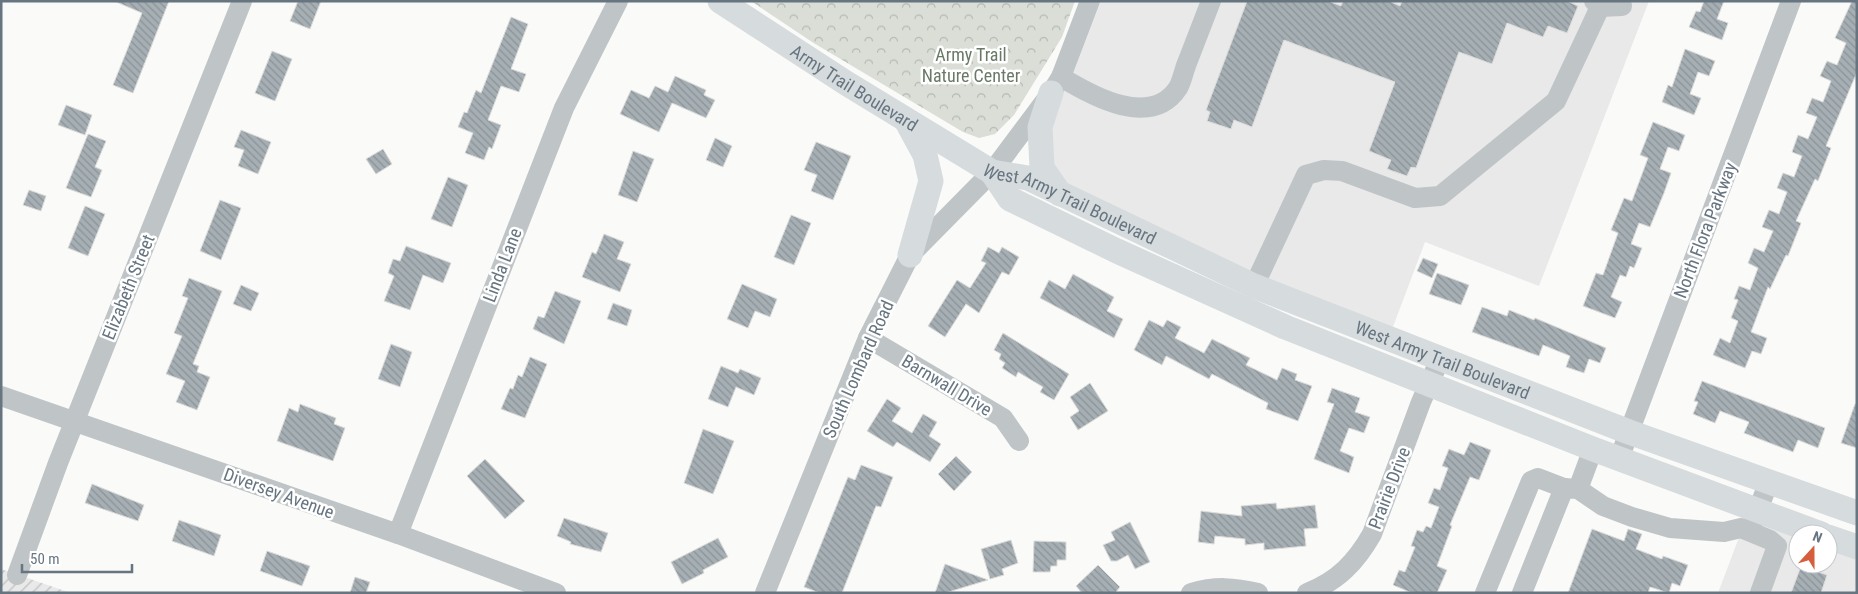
<svg xmlns="http://www.w3.org/2000/svg" width="1858" height="594" font-family="'Roboto Condensed',sans-serif">
<style>
.built{fill:#e8e9e8}
.industrial{fill:url(#industrial-furrows)}
.park{fill:url(#park-crowns)}
.building{fill:url(#building-back-hatch);stroke:#dcdcda}
.lines{fill:none;stroke-linecap:round;stroke-linejoin:round}
.minor{stroke:#bfc4c7;stroke-width:20}
.major{stroke:#d6dbde;stroke-width:25}
.labels{text-anchor:middle;dominant-baseline:central;stroke-width:5;stroke-linejoin:round;paint-order:stroke}
.park-label{font-size:18px;fill:#697966;stroke:#fff}
.street-label{font-size:18px;fill:#667580;stroke:#fff}
</style>
<defs>
<pattern id="industrial-furrows" width="10" height="10" patternUnits="userSpaceOnUse" patternTransform="scale(1.25)"><rect width="10" height="10" fill="#e8e9e8"/><path d="M-1 1l2-2M0 10L10 0M9 11l2-2" fill="none" stroke="#c0c1c1"/></pattern>
<pattern id="park-crowns" width="20" height="18" patternUnits="userSpaceOnUse" patternTransform="scale(1.25)"><rect width="20" height="18" fill="#daded7"/><path d="M2 6a3 3 0 1 1 6 0M12 15a3 3 0 1 1 6 0" fill="none" stroke="#b5b9b4"/></pattern>
<pattern id="building-back-hatch" width="6" height="6" patternUnits="userSpaceOnUse" patternTransform="scale(1.25)"><rect width="6" height="6" fill="#a6afb4"/><path d="M-1 5l2 2M0 0l6 6M5-1l2 2" fill="none" stroke="#8b9398"/></pattern>
</defs>
<rect width="100%" height="100%" fill="#fafaf8"/>
<g class="built">
<polygon points="1101,1 1649,1 1539,286 1425,242 1391,332 1250,278 1064,187 1050,169 1049,135 1055,104 1073,74"/>
<polygon points="1749,511 1798,534 1798,564 1828,564 1828,541 1857,551 1857,593 1718,593"/>
</g>
<polygon class="industrial" points="1,569 71,593 1,593"/>
<polygon class="park" points="751,1 1075,1 1062,37 1014,115 995,134 979,138 963,132 812,42"/>
<g class="building">
<polygon points="114,1 169,1 133,93 113,85 142,13"/>
<polygon points="298,1 321,1 310,29 290,21"/>
<polygon points="1247,1 1328,1 1341,6 1343,1 1389,1 1400,6 1402,1 1567,1 1578,6 1567,33 1548,26 1543,37 1507,23 1492,64 1459,52 1416,168 1411,167 1407,176 1387,169 1391,160 1369,151 1395,82 1284,40 1252,127 1234,120 1231,129 1207,121 1210,112 1206,110"/>
<polygon points="1704,1 1724,1 1717,19 1728,23 1722,40 1689,27 1696,11 1700,12"/>
<polygon points="1852,1 1857,1 1857,72 1826,146 1831,148 1818,181 1815,179 1796,221 1801,223 1788,256 1786,255 1770,289 1768,287 1751,332 1767,338 1761,354 1752,351 1745,368 1713,355 1720,338 1730,343 1738,321 1731,318 1738,300 1734,299 1739,286 1750,290 1758,268 1748,263 1754,248 1764,252 1773,231 1762,227 1769,210 1779,214 1787,192 1777,188 1783,173 1794,177 1802,156 1792,152 1798,135 1808,139 1817,117 1806,113 1812,98 1823,102 1831,81 1820,76 1827,61 1837,65 1846,43 1835,38"/>
<polygon points="511,17 528,24 511,69 526,74 519,92 501,86 488,120 501,125 492,149 489,147 484,160 465,153 473,133 458,127 464,112 467,113 476,90 481,93"/>
<polygon points="1685,49 1715,61 1709,76 1698,72 1690,94 1701,98 1694,115 1662,102 1668,85 1672,87"/>
<polygon points="272,51 292,59 275,101 255,93"/>
<polygon points="675,76 706,90 704,95 715,100 706,118 672,103 659,132 620,114 631,90 649,98 655,86 668,92"/>
<polygon points="66,105 92,115 85,135 58,125"/>
<polygon points="1653,122 1685,135 1679,151 1668,147 1660,169 1671,173 1664,193 1650,227 1639,223 1631,244 1642,248 1634,268 1630,266 1626,277 1620,275 1611,297 1622,302 1615,318 1583,306 1596,273 1603,275 1618,233 1611,230 1624,198 1632,201 1648,158 1640,155"/>
<polygon points="241,130 271,142 258,174 238,166 244,150 234,147"/>
<polygon points="88,134 106,141 95,167 102,170 91,197 66,188"/>
<polygon points="715,138 732,146 723,167 706,160"/>
<polygon points="816,142 851,156 833,200 811,191 817,175 804,170"/>
<polygon points="383,149 392,164 376,174 366,159"/>
<polygon points="633,151 654,159 637,202 618,195"/>
<polygon points="448,177 468,185 452,227 431,219"/>
<polygon points="29,190 46,196 41,211 23,205"/>
<polygon points="220,200 241,208 221,260 200,251"/>
<polygon points="85,206 105,214 88,256 68,248"/>
<polygon points="791,215 811,223 794,265 774,257"/>
<polygon points="604,234 624,242 617,259 631,264 620,292 582,277 592,252 596,254"/>
<polygon points="406,246 451,263 443,283 423,275 410,310 384,301 394,276 388,273 393,259 400,261"/>
<polygon points="988,247 999,253 1002,247 1019,257 1009,275 1002,272 979,313 966,304 945,337 928,326 957,280 970,288 986,263 981,261"/>
<polygon points="1423,258 1438,264 1432,278 1417,271"/>
<polygon points="1437,273 1469,285 1461,305 1429,294"/>
<polygon points="1073,274 1114,297 1107,311 1123,319 1114,338 1040,298 1049,280 1065,289"/>
<polygon points="189,278 222,291 193,364 199,366 197,372 210,377 197,410 176,402 185,381 166,374 182,336 174,333 188,298 182,296"/>
<polygon points="742,284 777,299 770,317 755,311 748,328 727,319"/>
<polygon points="241,285 259,293 251,311 233,304"/>
<polygon points="555,291 581,301 564,344 533,329 538,316 544,318"/>
<polygon points="613,303 632,310 627,326 607,319"/>
<polygon points="1482,307 1507,316 1509,310 1534,320 1535,318 1606,348 1600,363 1589,359 1584,373 1566,367 1570,356 1543,345 1539,356 1472,332"/>
<polygon points="1149,320 1163,327 1167,320 1181,327 1175,338 1204,353 1212,339 1250,358 1246,365 1277,380 1282,368 1297,374 1295,380 1312,386 1298,421 1266,409 1268,403 1212,374 1209,379 1166,356 1162,365 1134,350"/>
<polygon points="1003,333 1069,374 1054,400 1040,392 1043,387 1018,372 1016,377 1002,368 1005,363 999,359 1001,354 994,350"/>
<polygon points="391,344 412,352 400,387 378,379"/>
<polygon points="530,357 547,364 525,418 501,409 510,388 513,389 518,375 522,377"/>
<polygon points="721,366 738,373 740,369 761,378 754,395 736,387 728,407 708,399"/>
<polygon points="1702,381 1825,428 1818,448 1798,440 1793,452 1744,433 1749,422 1720,411 1715,423 1693,414 1698,402 1694,401"/>
<polygon points="1090,383 1108,411 1078,430 1070,417 1079,411 1070,397"/>
<polygon points="1332,388 1360,398 1355,412 1370,417 1364,433 1349,428 1340,451 1354,457 1349,473 1314,459 1334,404 1327,402"/>
<polygon points="887,399 901,408 892,421 912,433 923,414 937,422 929,436 941,444 930,462 897,442 893,447 867,431"/>
<polygon points="300,404 336,418 334,424 345,428 333,461 277,441 289,408 298,412"/>
<polygon points="1855,404 1857,404 1857,448 1841,443"/>
<polygon points="703,429 734,441 713,494 684,483"/>
<polygon points="1470,442 1491,450 1479,480 1470,477 1450,525 1452,526 1437,566 1447,570 1437,593 1412,593 1393,585 1399,570 1405,572 1415,547 1411,546 1417,530 1423,532 1426,526 1431,528 1439,507 1428,503 1434,488 1440,490 1448,468 1442,466 1449,449 1464,455"/>
<polygon points="956,456 972,472 954,491 938,474"/>
<polygon points="485,459 525,501 505,519 467,476"/>
<polygon points="861,465 893,477 881,507 876,506 842,593 820,593 804,587 848,477 855,480"/>
<polygon points="92,484 144,505 138,521 85,503"/>
<polygon points="1276,503 1277,509 1315,505 1318,528 1304,529 1306,546 1264,550 1264,543 1245,545 1245,539 1215,536 1214,544 1198,542 1201,511 1242,516 1241,506"/>
<polygon points="564,518 608,533 601,552 570,544 571,542 557,536"/>
<polygon points="179,520 221,535 214,556 172,541"/>
<polygon points="1130,522 1150,562 1135,569 1128,555 1117,561 1111,561 1103,545 1115,540 1111,532"/>
<polygon points="1592,529 1624,541 1628,529 1642,534 1636,549 1662,559 1663,556 1688,565 1680,586 1672,583 1669,593 1650,587 1648,593 1568,593"/>
<polygon points="718,538 728,557 703,570 704,573 682,584 671,562"/>
<polygon points="1011,540 1018,563 1002,569 1004,575 990,579 981,549"/>
<polygon points="1034,541 1066,542 1066,560 1057,560 1057,566 1051,566 1050,572 1033,572"/>
<polygon points="267,551 310,566 302,586 260,571"/>
<polygon points="945,564 988,580 945,593 935,593"/>
<polygon points="1098,565 1120,587 1115,593 1082,593 1076,586"/>
<polygon points="1801,566 1827,575 1821,593 1791,593"/>
<polygon points="355,577 370,582 366,593 350,593"/>
</g>
<g class="lines">
<g class="minor">
<polyline points="1600,7 1622,6"/>
<path d="M1061,77c31,19 90,52 117,11 4,-7 6,-18 9,-25 8,-21 16,-41 24,-62"/>
<polyline points="1254,286 1306,175 1324,170 1342,171 1415,198 1440,196 1556,101 1600,7 1594,1"/>
<polyline points="868,338 1003,418 1019,441"/>
<polyline points="1,396 398,534 556,593"/>
<polyline points="1619,459 1791,1"/>
<polyline points="1578,489 1593,449"/>
<polyline points="1752,524 1769,482"/>
<polyline points="398,534 564,108 618,1"/>
<polyline points="17,575 58,463 242,1"/>
<polyline points="765,593 868,338 910,255 992,172 1051,93 1061,77 1090,1"/>
<path d="M1191,593c24,-7 43,-6 67,0"/>
<path d="M1307,593c31,-12 49,-31 65,-59l49,-132 19,-43"/>
<polyline points="1485,593 1531,481 1538,478 1564,488"/>
<polyline points="1522,593 1564,488 1578,489 1603,506 1632,517 1670,528 1724,532 1741,528 1770,540 1777,546 1760,593"/>
</g>
<g class="major">
<path id="s1" d="M720,1l126,82 146,89 36,6 226,108 375,146 228,81"/>
<polyline points="1051,93 1040,127 1042,168 1060,194"/>
<polyline points="906,120 925,155 931,181 910,255"/>
<polyline points="992,172 1010,199 1117,251 1285,327 1593,449 1821,534"/>
<polyline points="1828,537 1857,547"/>
</g>
</g>
<g class="labels">
<g class="park-label">
<text x="971" y="54">Army Trail<tspan x="971" dy="21">Nature Center</tspan></text>
</g>
<g class="street-label">
<text stroke="none"><textPath href="#s1" startOffset="160">Army Trail Boulevard</textPath></text>
<text stroke="none"><textPath href="#s1" startOffset="406">West Army Trail Boulevard</textPath></text>
<text transform="translate(1705 230) rotate(-69)">North Flora Parkway</text>
<text transform="translate(502 265) rotate(-69)">Linda Lane</text>
<text transform="translate(128 287) rotate(-68)">Elizabeth Street</text>
<text stroke="none"><textPath href="#s1" startOffset="811">West Army Trail Boulevard</textPath></text>
<text transform="translate(858 369) rotate(-66)">South Lombard Road</text>
<text transform="translate(947 385) rotate(31)">Barnwall Drive</text>
<text transform="translate(1389 488) rotate(-69)">Prairie Drive</text>
<text transform="translate(279 493) rotate(20)">Diversey Avenue</text>
</g>
</g>
<rect width="1858" height="594" fill="none" stroke="#667580" stroke-width="5"/>
<g transform="translate(1813 549) rotate(21)"><circle r="24" fill="#ffffff" stroke="#c2c8cc"/>
<path d="M0-4L9 19L0 12L-9 19Z" fill="#d55f3c"/>
<text y="-8" font-size="14" font-weight="bold" text-anchor="middle" fill="#667580">N</text>
</g>
<path d="M22 564v8h110v-8" fill="none" stroke="#667580" stroke-width="2.5"/>
<text x="30" y="564" font-size="15" fill="#667580" stroke="#ffffff" stroke-width="4" paint-order="stroke">50 m</text>
</svg>
